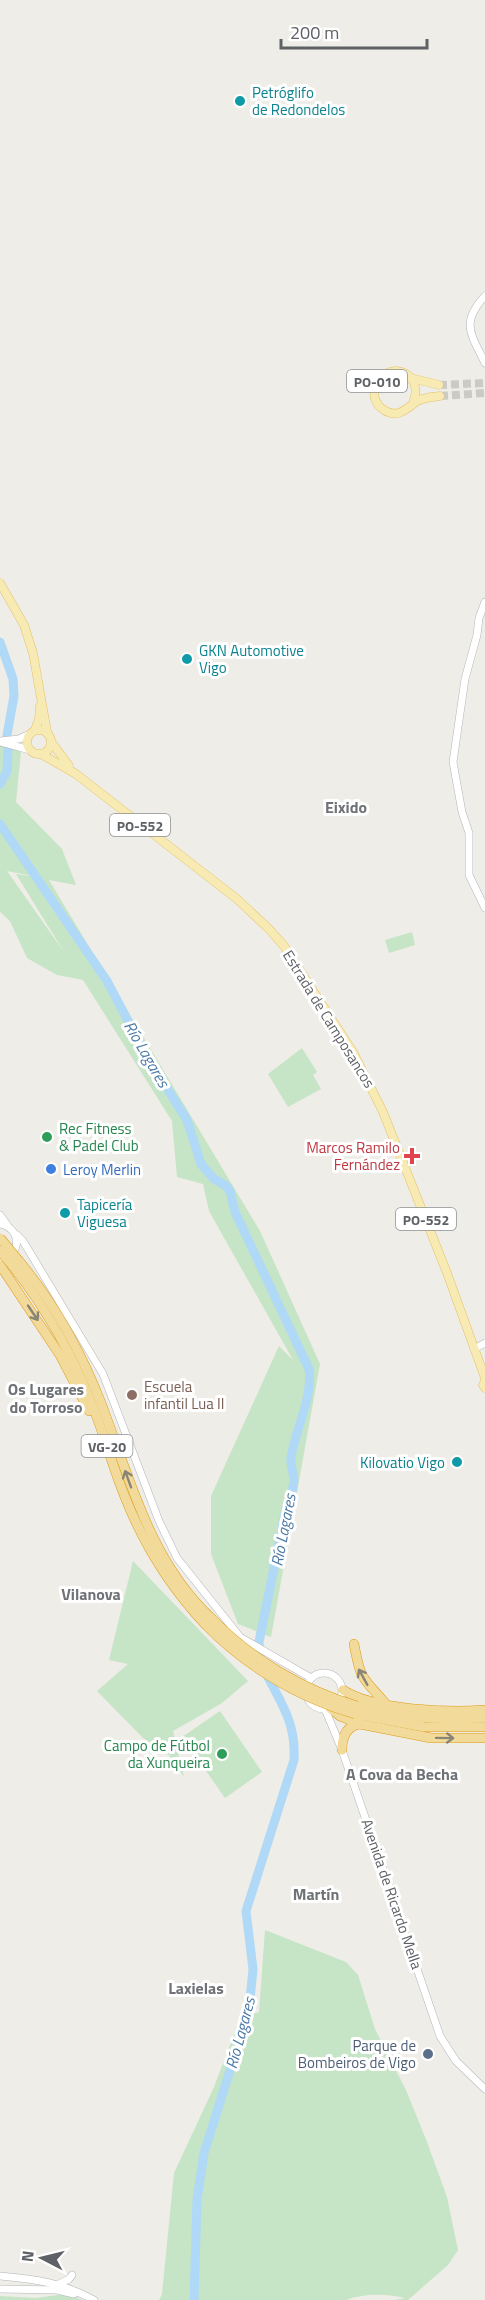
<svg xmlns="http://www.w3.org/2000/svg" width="485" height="2300" font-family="'Titillium Web',sans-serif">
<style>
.green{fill:#c6e4c6;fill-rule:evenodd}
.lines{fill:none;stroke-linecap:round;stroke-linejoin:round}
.river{stroke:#afd9f7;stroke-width:9}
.primary-tunnel{stroke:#cbcac6;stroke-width:8;stroke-dasharray:8 4;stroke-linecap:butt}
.secondary-casing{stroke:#b3b5ba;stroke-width:8}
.primary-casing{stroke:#e4c06b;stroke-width:9}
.highway-casing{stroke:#de9c17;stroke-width:10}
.secondary{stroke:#fff;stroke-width:7}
.primary{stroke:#f7ebb3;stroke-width:8}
.highway{stroke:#f2da9a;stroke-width:9}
.highway-bridge-casing{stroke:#de9c17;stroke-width:10;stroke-linecap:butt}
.highway-bridge{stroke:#f2da9a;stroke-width:9}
.oneway{stroke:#8a8575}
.culture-dot{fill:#0f9aa8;stroke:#fff;stroke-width:2}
.leisure-dot{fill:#2e9e5b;stroke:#fff;stroke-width:2}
.health-dot{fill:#e0444e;stroke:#fff;stroke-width:2}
.shop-dot{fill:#3f7fe0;stroke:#fff;stroke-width:2}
.education-dot{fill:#8d6e63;stroke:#fff;stroke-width:2}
.service-dot{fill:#5c6f8a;stroke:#fff;stroke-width:2}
.labels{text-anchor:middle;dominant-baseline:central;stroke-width:6;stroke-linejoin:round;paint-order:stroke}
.shield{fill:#fff;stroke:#8e9093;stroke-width:1.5}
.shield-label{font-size:14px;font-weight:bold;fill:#5e6165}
.culture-label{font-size:15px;fill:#0d838f;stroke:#fff;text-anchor:start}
.street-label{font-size:15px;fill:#5e6165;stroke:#fff}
.leisure-label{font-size:15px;fill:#27864d;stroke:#fff;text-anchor:start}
.health-label{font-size:15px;fill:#be3a42;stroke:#fff;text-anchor:end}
.shop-label{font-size:15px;fill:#366cbe;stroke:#fff;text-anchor:start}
.education-label{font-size:15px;fill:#785e54;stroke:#fff;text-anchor:start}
.service-label{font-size:15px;fill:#4e5e75;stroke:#fff;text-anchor:end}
.neighbourhood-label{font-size:16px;font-weight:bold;fill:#6f7377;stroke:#fff}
.water-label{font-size:16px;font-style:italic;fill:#4c7aa7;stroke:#fff}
</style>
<rect width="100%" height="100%" fill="#efede7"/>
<g class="green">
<path d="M0,743l21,9 -5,50 46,47 14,36 -27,-5 211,351 60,133 -49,273 -33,-13 -27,-70v-58l68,-150 14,14 -84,-149 -6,-27 -26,-7 -5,-56 -89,-141 -26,-5 -30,-17 -17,-37 -10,-9zM7,871l31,6 -22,-3 48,78z"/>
<polygon points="412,932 415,945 389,953 385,940"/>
<polygon points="302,1048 317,1072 313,1075 321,1089 288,1107 268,1074"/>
<polygon points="133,1561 248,1681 222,1703 173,1731 184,1777 169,1755 143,1738 97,1691 128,1664 109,1660"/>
<polygon points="220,1711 262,1772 225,1798 182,1737"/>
<path d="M265,1930l81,32 12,13 17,54 31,61 21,52 20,55 11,53 -10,15 -40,35h-13l10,-2c-20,-4 -39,-5 -59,2h-187l3,-6 12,-121 40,-86 26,-68 19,-7z"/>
<polygon points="65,2294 83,2300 0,2300 0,2296 36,2298"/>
</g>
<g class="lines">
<g class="river">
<polyline points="0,642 13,679 14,696 7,735"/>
<polyline points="0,784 7,771 8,750"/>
<path d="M0,824l107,157 39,74 41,65 14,44 13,15 11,6 5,6 5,21 74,157c4,30 -14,60 -18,89 -1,8 3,15 3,23 -1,10 -5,19 -8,28l-27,133 1,13"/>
<path d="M194,2300l3,-100 7,-47 45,-143 4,-41 -7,-58 48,-151c2,-39 -13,-56 -29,-89"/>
</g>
<g class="primary-tunnel">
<polyline points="439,385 485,383"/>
<polyline points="440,396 485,393"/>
</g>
<g class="secondary-casing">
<g id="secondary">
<path d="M485,296c-25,27 -14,38 0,67"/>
<polyline points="485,602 479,618 477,635 465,679 453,762 462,812 469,833 469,875 485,908"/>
<polyline points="0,741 19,739 30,734"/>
<polyline points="0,742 30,750"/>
<polyline points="0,1215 8,1226"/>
<path d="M0,1224c22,4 22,32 0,36"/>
<polyline points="17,1235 23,1241 103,1374 159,1521 177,1558 240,1637 311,1678"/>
<polyline points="474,1349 485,1343"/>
<circle cx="324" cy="1691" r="18"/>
<polyline points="325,1709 342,1750 440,2036 456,2061 485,2089"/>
<path d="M0,2276c35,3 63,7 94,24"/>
<polyline points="57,2285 69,2279 72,2275"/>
<polyline points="0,2289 57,2290 74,2294"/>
</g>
</g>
<g class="primary-casing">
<g id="primary">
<polyline points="411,378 439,385"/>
<path d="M413,403c5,-12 3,-26 -11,-31 -23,-7 -39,25 -18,38 12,8 20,1 29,-6 6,-6 19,-7 27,-8"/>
<polyline points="0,583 24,625 33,653 47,732"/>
<circle cx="39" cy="742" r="12"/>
<polyline points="35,730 39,719 40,706"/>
<polyline points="52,743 69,766"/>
<polyline points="41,754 76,774 237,899 270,930 284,946 353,1052 383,1112 447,1273 485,1378"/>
<polyline points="485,1381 483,1385 485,1388"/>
</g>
</g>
<g class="highway-casing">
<g id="highway">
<path d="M19,1261c35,42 62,91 82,142 29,76 49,158 110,215"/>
<polyline points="0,1265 60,1355 89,1411"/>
<path d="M12,1265c34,43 61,91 81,142 12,30 20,61 32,90 19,48 45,90 80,127"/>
<path d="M354,1644c7,38 8,32 31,59"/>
<path d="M343,1690c31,20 105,23 142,20"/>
<path d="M357,1706c41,13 85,14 128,12"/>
<polyline points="330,1708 340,1716 360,1724"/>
<polyline points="355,1714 424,1727 485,1727"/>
<path d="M342,1750c0,-13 4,-24 18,-26l71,14h54"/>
</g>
</g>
<use href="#secondary" class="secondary"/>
<use href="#primary" class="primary"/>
<use href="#highway" class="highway"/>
<g class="highway-bridge-casing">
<g id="highway-bridge">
<polyline points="0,1238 19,1261"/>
<polyline points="0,1251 12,1265"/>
<path d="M211,1618c40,41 91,72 146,88"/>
<path d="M205,1624c41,42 93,73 150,90"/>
</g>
</g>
<use href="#highway-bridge" class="highway-bridge"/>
</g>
<defs><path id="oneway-shaft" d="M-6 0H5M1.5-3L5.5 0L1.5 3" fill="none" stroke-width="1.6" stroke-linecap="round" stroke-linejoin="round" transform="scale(1.5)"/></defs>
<g class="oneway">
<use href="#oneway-shaft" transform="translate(33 1313) rotate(56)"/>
<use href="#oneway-shaft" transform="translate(128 1479) rotate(-110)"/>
<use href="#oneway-shaft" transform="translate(363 1677) rotate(-119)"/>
<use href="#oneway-shaft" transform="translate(445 1738) rotate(1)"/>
</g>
<g class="culture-dot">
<circle cx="240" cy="101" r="6"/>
<circle cx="187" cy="659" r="6"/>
<circle cx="65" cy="1213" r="6"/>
<circle cx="457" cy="1462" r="6"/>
</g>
<g class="leisure-dot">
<circle cx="47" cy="1137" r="6"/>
<circle cx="222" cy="1754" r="6"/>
</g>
<path class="health-dot" d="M409 1147h6v6h6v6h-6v6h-6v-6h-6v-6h6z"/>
<circle class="shop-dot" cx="51" cy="1169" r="6"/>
<circle class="education-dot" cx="132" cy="1395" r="6"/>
<circle class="service-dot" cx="428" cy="2054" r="6"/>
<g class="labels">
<g class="shield">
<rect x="347" y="370" width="60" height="22" rx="4.5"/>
<rect x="110" y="814" width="60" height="22" rx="4.5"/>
<rect x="396" y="1208" width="60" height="22" rx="4.5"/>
<rect x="81.5" y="1435" width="51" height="22" rx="4.5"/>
</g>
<g class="shield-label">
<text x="377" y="381">PO-010</text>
<text x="140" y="825">PO-552</text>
<text x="426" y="1219">PO-552</text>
<text x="107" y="1446">VG-20</text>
</g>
<g class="culture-label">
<text x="252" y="92">Petróglifo<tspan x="252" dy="17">de Redondelos</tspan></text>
<text x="199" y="650">GKN Automotive<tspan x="199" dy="17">Vigo</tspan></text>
<text x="77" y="1204">Tapicería<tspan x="77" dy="17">Viguesa</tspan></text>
<text x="445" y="1462" text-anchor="end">Kilovatio Vigo</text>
</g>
<g class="street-label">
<text transform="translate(329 1019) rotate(58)">Estrada de Camposancos</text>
<text transform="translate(392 1894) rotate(71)">Avenida de Ricardo Mella</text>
</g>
<g class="leisure-label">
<text x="59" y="1128">Rec Fitness<tspan x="59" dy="17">&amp; Padel Club</tspan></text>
<text x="210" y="1745" text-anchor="end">Campo de Fútbol<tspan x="210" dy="17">da Xunqueira</tspan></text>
</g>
<g class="health-label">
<text x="400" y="1147">Marcos Ramilo<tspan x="400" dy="17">Fernández</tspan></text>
</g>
<g class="shop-label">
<text x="63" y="1169">Leroy Merlin</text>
</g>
<g class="education-label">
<text x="144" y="1386">Escuela<tspan x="144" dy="17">infantil Lua II</tspan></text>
</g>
<g class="service-label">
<text x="416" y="2045">Parque de<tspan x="416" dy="17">Bombeiros de Vigo</tspan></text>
</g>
<g class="neighbourhood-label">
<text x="346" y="807">Eixido</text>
<text x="46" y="1389">Os Lugares<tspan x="46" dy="18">do Torroso</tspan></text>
<text x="91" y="1594">Vilanova</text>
<text x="402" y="1774">A Cova da Becha</text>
<text x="316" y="1894">Martín</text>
<text x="196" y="1988">Laxielas</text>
</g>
<g class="water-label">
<text transform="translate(147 1054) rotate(60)">Río Lagares</text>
<text transform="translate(283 1530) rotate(-79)">Río Lagares</text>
<text transform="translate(240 2033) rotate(-75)">Río Lagares</text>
</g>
</g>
<g transform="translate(42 2258) rotate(277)" stroke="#ffffff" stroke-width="4.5" paint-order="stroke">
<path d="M0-4.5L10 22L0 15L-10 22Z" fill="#5e6165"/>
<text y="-9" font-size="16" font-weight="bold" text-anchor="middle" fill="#5e6165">N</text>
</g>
<path d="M281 39v9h146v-9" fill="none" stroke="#5e6165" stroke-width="3"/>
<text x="290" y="39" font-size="18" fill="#5e6165" stroke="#ffffff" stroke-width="4.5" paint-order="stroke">200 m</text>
</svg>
